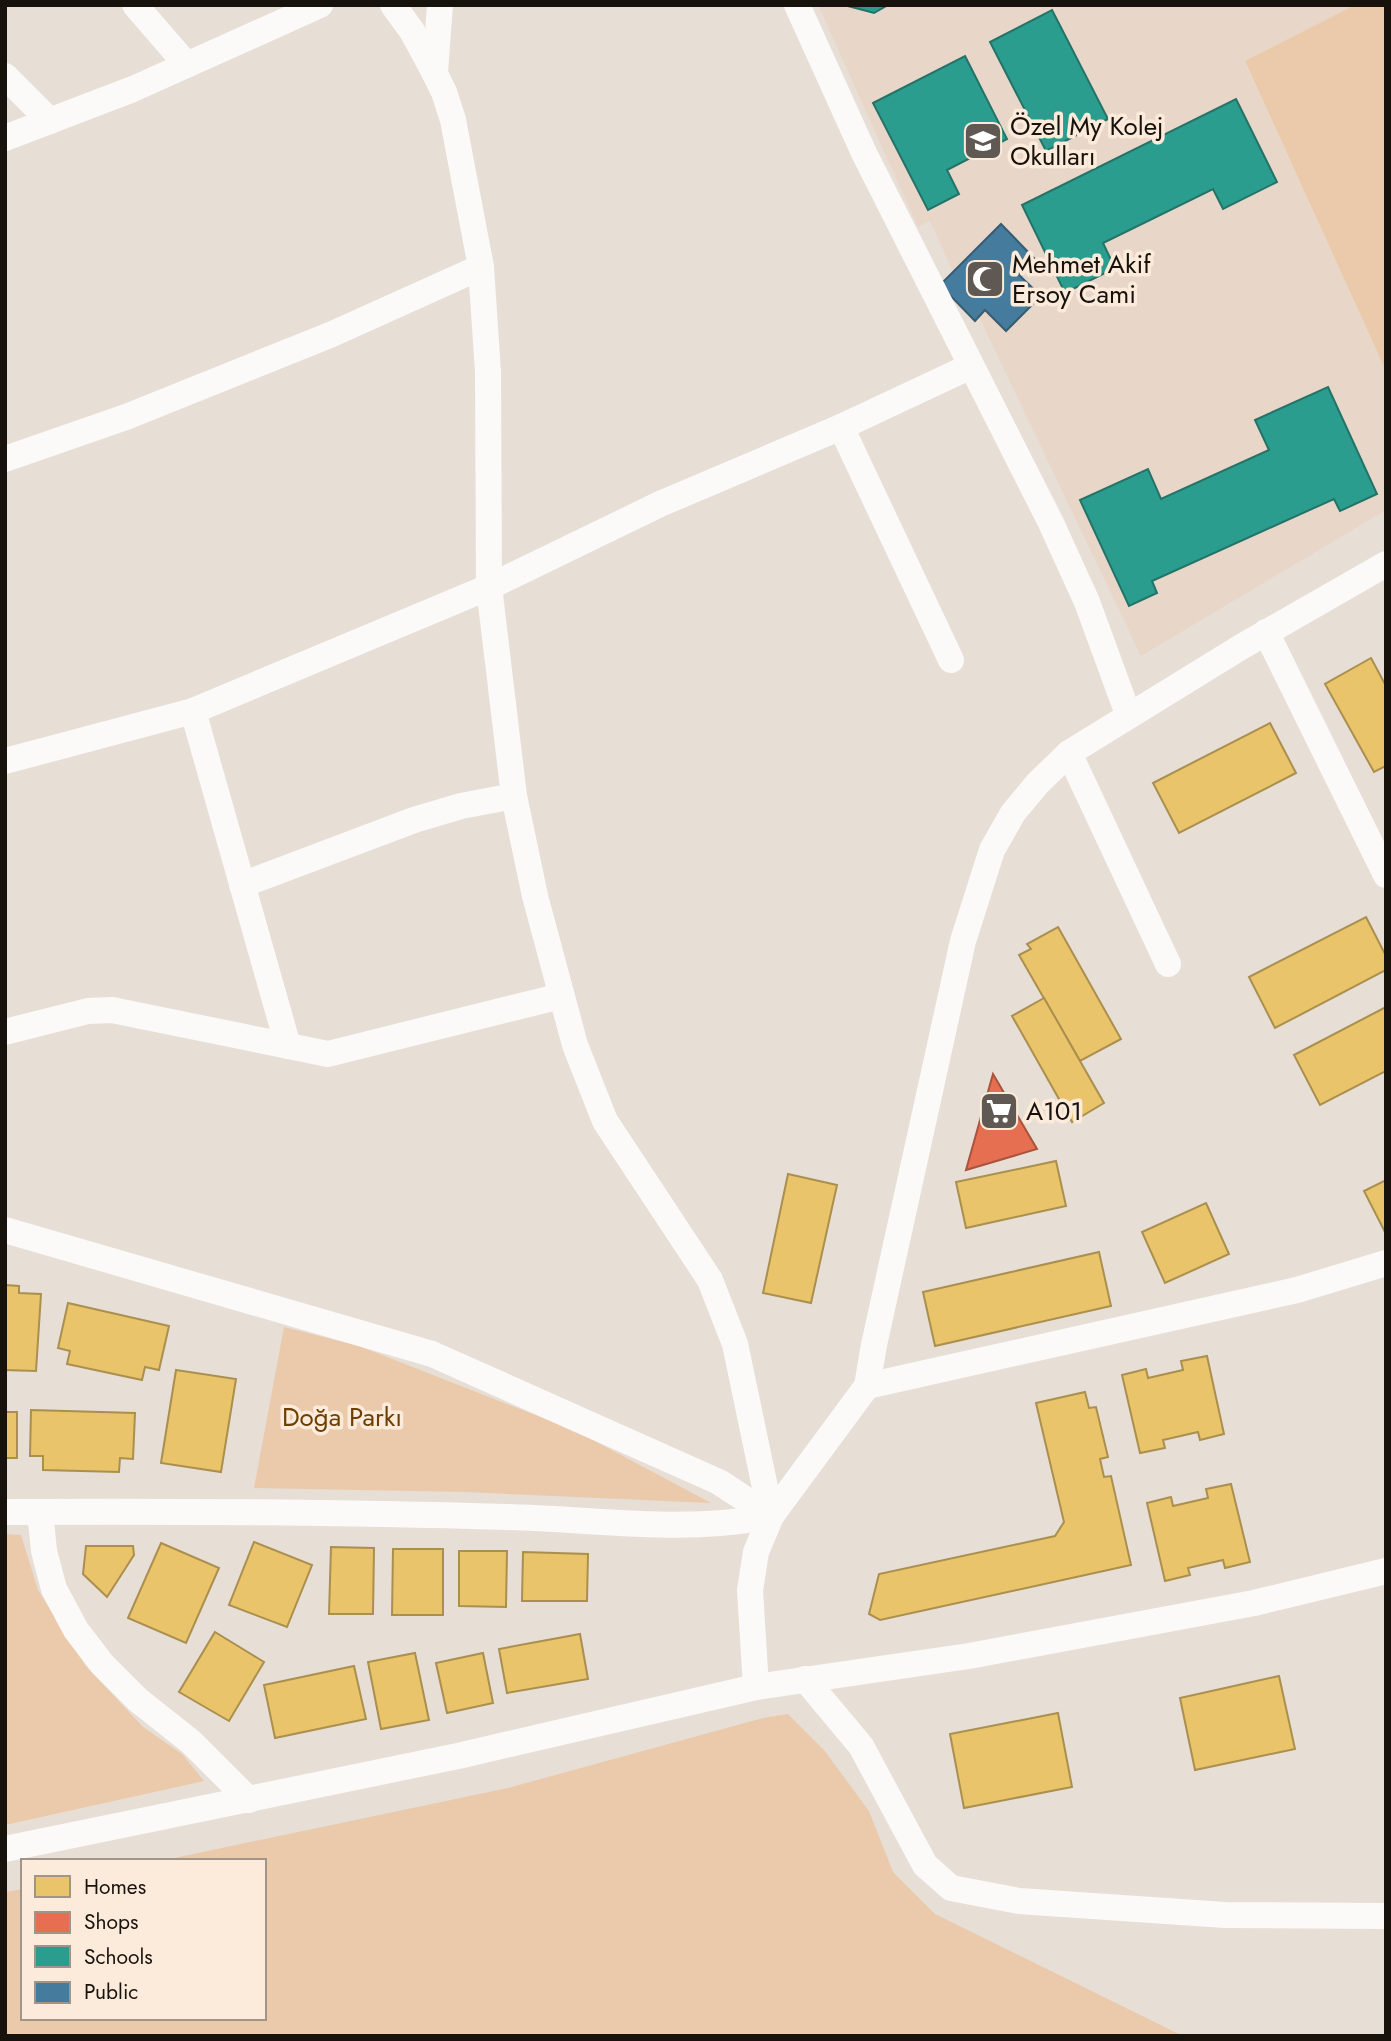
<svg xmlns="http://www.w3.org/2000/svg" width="1391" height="2041" font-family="Jost,sans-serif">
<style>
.built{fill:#e8d7c8}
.green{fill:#eacaab}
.homes{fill:#e9c46a;stroke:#aa8f4e;stroke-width:2}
.shops{fill:#e76f51;stroke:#a9533d;stroke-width:2}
.schools{fill:#2a9d8f;stroke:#257368;stroke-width:2}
.public{fill:#457b9d;stroke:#385c72;stroke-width:2}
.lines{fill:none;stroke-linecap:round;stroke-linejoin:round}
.minor{stroke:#fbfaf9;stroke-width:26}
.labels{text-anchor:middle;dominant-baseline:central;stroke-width:7;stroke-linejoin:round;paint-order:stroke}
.poi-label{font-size:26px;fill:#18120d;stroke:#fcebdb;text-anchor:start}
.park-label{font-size:26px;fill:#6c3f03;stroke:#fcebdb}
</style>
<rect width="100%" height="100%" fill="#e7ded6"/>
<polygon class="built" points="818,5 1355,5 1245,62 1386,371 1386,510 1141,656 979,317 985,310 1006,330 1040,296 1018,274 1034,258 1001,224 953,272 930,221 918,227"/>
<g class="green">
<polygon points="1355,5 1386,5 1386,371 1245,61"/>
<polygon points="284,1327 359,1346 576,1431 711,1503 465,1492 254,1488"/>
<polygon points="5,1534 21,1535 38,1590 85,1665 143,1727 182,1754 204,1781 5,1825"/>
<polygon points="788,1714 824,1750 869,1811 893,1872 935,1914 1183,2036 5,2036 5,1892 23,1889 23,2018 264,2018 264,1861 160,1861 508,1788 763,1718"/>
</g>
<g class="homes">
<polygon points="1371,658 1386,686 1386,766 1374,772 1325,684"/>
<polygon points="1270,723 1296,773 1179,833 1153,783"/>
<polygon points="1366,917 1386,956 1386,970 1275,1028 1249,977"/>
<polygon points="1058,927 1121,1039 1080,1061 1019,955 1031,949 1027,944"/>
<polygon points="1044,998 1104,1103 1072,1122 1012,1016"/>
<polygon points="1386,1007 1386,1071 1320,1105 1294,1055"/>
<polygon points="1056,1161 1066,1206 966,1228 956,1182"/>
<polygon points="788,1174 837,1185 811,1303 763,1293"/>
<polygon points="1386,1180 1386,1234 1364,1191"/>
<polygon points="1206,1203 1229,1254 1165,1283 1142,1232"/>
<polygon points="1099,1252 1111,1306 935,1346 923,1292"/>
<polygon points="5,1285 19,1286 19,1293 41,1294 36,1371 5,1370"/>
<polygon points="68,1303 169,1326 159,1370 145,1367 142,1380 67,1364 70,1351 58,1348"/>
<polygon points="1207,1356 1224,1434 1200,1440 1198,1432 1163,1440 1165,1448 1140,1453 1122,1375 1146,1369 1148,1378 1183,1370 1181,1361"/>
<polygon points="176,1370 236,1379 221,1472 161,1463"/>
<polygon points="1085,1392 1089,1408 1096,1407 1108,1457 1100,1459 1104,1477 1111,1476 1131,1565 880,1620 869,1614 879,1574 1055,1536 1064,1522 1036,1403"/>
<polygon points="31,1410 135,1413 133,1459 120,1458 119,1472 43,1470 43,1456 30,1456"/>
<rect x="5" y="1412" width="12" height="46"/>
<polygon points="1231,1484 1250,1562 1225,1568 1223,1560 1188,1568 1190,1575 1165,1581 1147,1503 1171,1497 1173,1506 1208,1498 1206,1489"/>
<polygon points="254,1542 312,1565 287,1627 229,1605"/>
<polygon points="161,1543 219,1568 186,1643 128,1618"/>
<polygon points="86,1546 133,1546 134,1555 107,1597 83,1574"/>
<polygon points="331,1547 374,1548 373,1614 329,1614"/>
<polygon points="393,1549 443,1549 443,1615 392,1615"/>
<polygon points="459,1551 507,1551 506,1607 459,1606"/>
<polygon points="523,1552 588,1554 587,1601 522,1601"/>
<polygon points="215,1632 264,1662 229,1721 179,1692"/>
<polygon points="580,1634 588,1679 507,1693 499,1649"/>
<polygon points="415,1653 429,1720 381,1729 368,1662"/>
<polygon points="483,1653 493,1703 447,1713 436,1663"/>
<polygon points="354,1666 366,1719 275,1738 264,1685"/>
<polygon points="1279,1676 1295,1749 1195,1770 1180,1698"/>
<polygon points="1058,1713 1072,1787 964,1808 950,1734"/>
</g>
<polygon class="shops" points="993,1074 1037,1149 966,1170"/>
<g class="schools">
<polygon points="844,5 888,5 874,13"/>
<polygon points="1052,10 1108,119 1046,151 990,42"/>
<polygon points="965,56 1007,139 947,170 959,194 928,210 873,103"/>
<polygon points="1236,99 1277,182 1223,209 1213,189 1103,243 1115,268 1065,293 1022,205"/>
<polygon points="1328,387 1377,494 1340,511 1334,499 1152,581 1157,593 1129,606 1080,500 1148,469 1161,499 1269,450 1255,420"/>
</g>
<polygon class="public" points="1001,224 1034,258 1018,274 1041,296 1006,331 985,310 975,321 940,285"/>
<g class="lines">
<g class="minor">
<polyline points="135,5 187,65"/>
<polyline points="393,5 412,31 432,68 444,92 453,120 481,267 488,372 489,587 514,796 535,896 575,1045 605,1121 710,1280 735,1344 771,1516"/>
<polyline points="797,5 864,153 1051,523 1087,602 1128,714"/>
<polyline points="435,72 440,5"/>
<polyline points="5,76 50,121"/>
<polyline points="5,138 133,89 320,5"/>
<polyline points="841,427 951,660"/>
<polyline points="5,459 126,417 330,335 481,267"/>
<polyline points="1266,632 1386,875"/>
<polyline points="193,711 288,1046"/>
<polyline points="1069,753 1168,964"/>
<polyline points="5,761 193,711 489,587 660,504 841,427 971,366"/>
<polyline points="242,885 414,820 461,806 514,796"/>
<polyline points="5,1032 88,1011 112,1010 328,1054 561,996"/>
<polyline points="5,1230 432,1354 719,1482 771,1516"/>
<polyline points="867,1386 1297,1290 1386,1263"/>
<path d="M5,1512c168,-1 335,0 503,5 87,2 177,17 263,-1"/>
<polyline points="40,1512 44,1551 54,1589 76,1630 102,1664 138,1700 191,1742 249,1800"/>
<polyline points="805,1679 861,1746 925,1865 951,1888 1019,1901 1225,1915 1386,1916"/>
<polyline points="756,1687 750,1590 756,1552 771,1516 867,1386 874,1345 963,941 992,850 1013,813 1038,783 1069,753 1241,647 1386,564"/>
<polyline points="5,1849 458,1756 756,1687 969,1656 1254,1603 1386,1571"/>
</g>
</g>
<defs>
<g id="school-square" transform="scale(2.0125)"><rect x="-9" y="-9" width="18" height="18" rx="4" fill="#605953" stroke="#fcebdb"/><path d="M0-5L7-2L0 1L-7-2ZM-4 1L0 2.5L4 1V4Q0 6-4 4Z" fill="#fff"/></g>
<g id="mosque-square" transform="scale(2.0125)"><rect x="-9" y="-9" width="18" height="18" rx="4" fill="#605953" stroke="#fcebdb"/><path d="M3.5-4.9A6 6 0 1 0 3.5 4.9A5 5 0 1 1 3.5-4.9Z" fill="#fff"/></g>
<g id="supermarket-square" transform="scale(2.0125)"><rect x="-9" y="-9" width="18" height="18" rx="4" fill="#605953" stroke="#fcebdb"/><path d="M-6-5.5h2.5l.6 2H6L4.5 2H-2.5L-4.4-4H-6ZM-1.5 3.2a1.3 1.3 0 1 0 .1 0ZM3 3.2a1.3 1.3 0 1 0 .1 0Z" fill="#fff"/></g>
</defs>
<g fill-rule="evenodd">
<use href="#school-square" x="983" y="141"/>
<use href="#mosque-square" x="985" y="279"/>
<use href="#supermarket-square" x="999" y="1111"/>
</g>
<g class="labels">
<g class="poi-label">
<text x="1010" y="126">Özel My Kolej<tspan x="1010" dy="30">Okulları</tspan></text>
<text x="1012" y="264">Mehmet Akif<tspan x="1012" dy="30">Ersoy Cami</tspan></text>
<text x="1026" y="1111">A101</text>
</g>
<g class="park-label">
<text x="342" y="1417">Doğa Parkı</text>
</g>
</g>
<rect width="1391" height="2041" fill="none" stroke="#18120d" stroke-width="14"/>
<rect x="21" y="1859" width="245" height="161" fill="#fcebdb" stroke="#a19489" stroke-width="2"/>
<rect x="35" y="1876" width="35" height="21" fill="#e9c46a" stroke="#a19489" stroke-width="2"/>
<text x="84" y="1894" font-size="21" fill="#18120d">Homes</text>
<rect x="35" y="1912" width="35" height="21" fill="#e76f51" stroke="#a19489" stroke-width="2"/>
<text x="84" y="1929" font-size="21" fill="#18120d">Shops</text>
<rect x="35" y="1946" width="35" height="21" fill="#2a9d8f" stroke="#a19489" stroke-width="2"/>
<text x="84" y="1964" font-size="21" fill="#18120d">Schools</text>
<rect x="35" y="1982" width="35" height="21" fill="#457b9d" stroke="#a19489" stroke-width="2"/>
<text x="84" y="1999" font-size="21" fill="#18120d">Public</text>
</svg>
